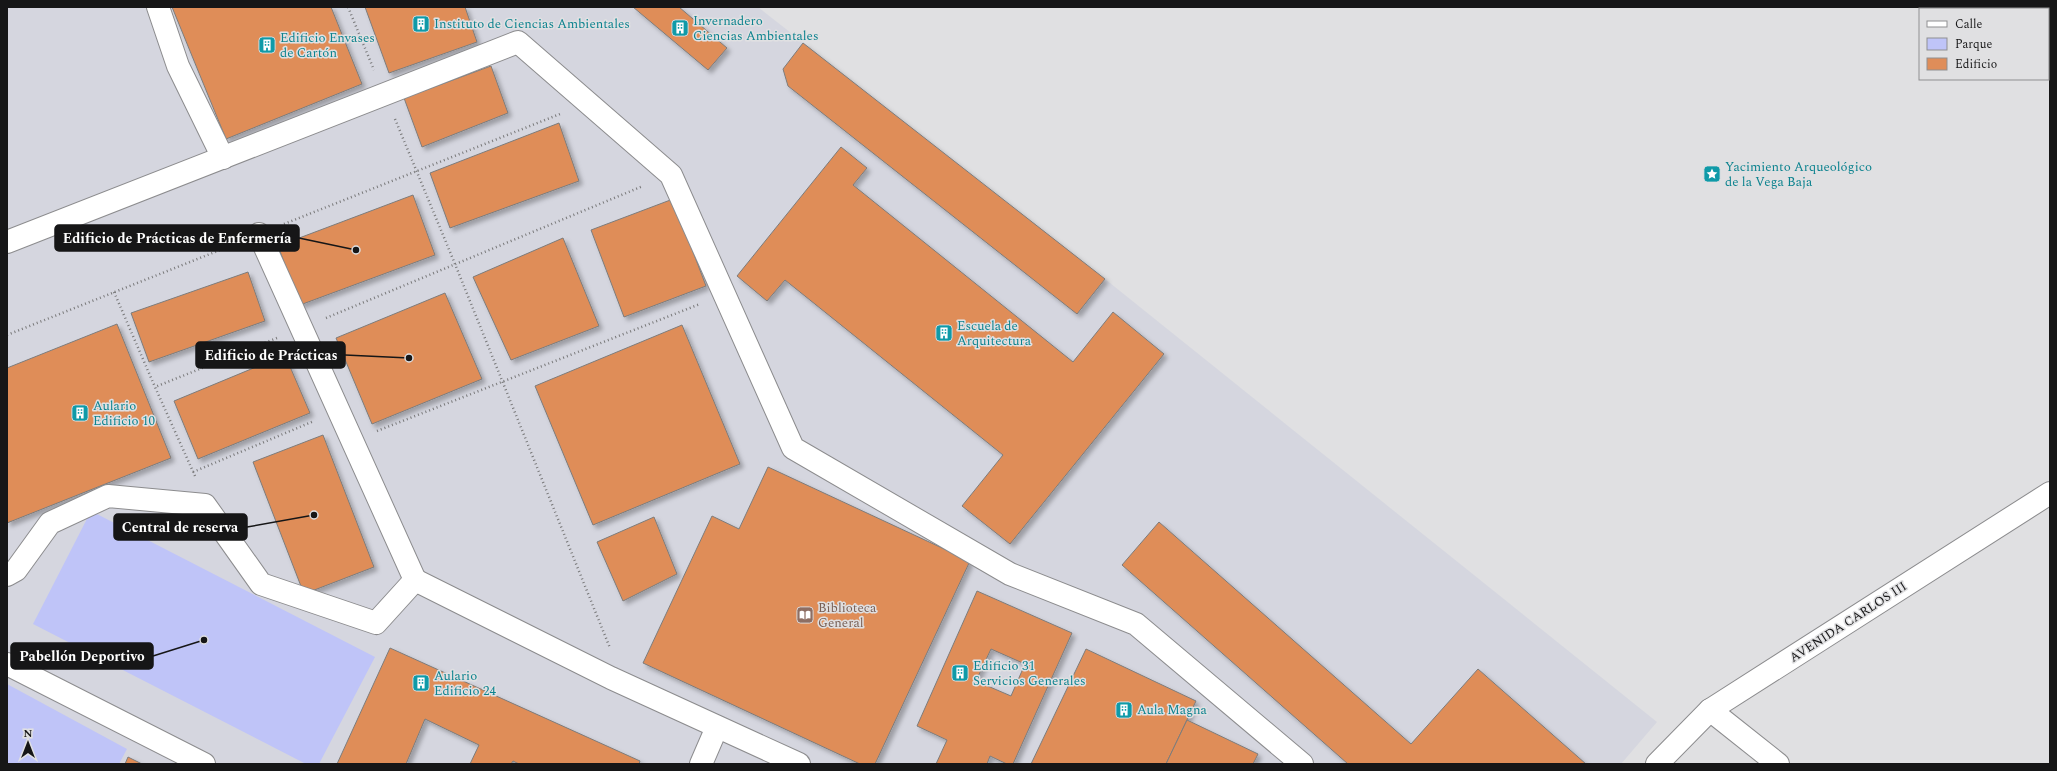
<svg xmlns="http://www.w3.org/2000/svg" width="2057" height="771" font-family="Spectral,serif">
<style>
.built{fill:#d5d6df}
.green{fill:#bfc4f8}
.building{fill:#df8d59;stroke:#7d7c7b;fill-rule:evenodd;filter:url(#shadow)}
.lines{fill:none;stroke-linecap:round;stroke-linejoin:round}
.minor-casing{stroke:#8c8c8e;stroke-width:24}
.path{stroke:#79797a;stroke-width:2.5;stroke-dasharray:1 3;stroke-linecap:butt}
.minor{stroke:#fff;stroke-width:22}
.labels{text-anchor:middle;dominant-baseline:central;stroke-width:3;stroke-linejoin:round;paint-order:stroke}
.culture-label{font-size:13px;fill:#0d838f;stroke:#e0e0e2;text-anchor:start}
.education-label{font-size:13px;fill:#785e54;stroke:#e0e0e2;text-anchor:start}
.street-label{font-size:13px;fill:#161617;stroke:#e0e0e2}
.leader{fill:none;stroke:#161617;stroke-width:1.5}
.callout-dot{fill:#161617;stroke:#e0e0e2;stroke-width:1.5}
.callout{fill:#161617;stroke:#161617;stroke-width:1.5}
.callout-label{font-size:14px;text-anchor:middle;font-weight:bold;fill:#fff}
</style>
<defs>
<filter id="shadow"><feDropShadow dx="3.5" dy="3.5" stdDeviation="2" flood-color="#0004"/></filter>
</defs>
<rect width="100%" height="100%" fill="#e0e0e2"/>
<polygon class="built" points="7,7 758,7 1105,279 1657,722 1621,764 7,764"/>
<g class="green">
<polygon points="91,511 375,657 319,764 306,764 33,624"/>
<polygon points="7,684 127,749 119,764 7,764"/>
</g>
<g class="building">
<polygon points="172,7 331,7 362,84 226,139"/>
<polygon points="365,7 465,7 477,42 389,73"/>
<polygon points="633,7 679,7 727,48 708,70"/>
<polygon points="803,43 1105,279 1077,314 788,86 783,69"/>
<polygon points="491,66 508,113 422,147 404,98"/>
<polygon points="559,123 579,181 450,228 430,173"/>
<polygon points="841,147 867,168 853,185 1073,362 1113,312 1164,354 1010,544 962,506 1003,455 785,280 767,301 737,276"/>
<polygon points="413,195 435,255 300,305 278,246"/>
<polygon points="673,199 706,286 624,317 591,230"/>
<polygon points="563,238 599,326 511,360 473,277"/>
<polygon points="248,272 265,321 149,362 131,313"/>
<polygon points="445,293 482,379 372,424 336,338"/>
<polygon points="117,324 171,458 7,523 7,368"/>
<polygon points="682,325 740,464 593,525 535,386"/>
<polygon points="285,355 310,413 198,459 174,401"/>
<polygon points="323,435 374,567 304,594 253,462"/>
<polygon points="768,467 970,561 875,764 860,764 643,663 712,516 739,529"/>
<polygon points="654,517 677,574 623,601 597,542"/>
<polygon points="1159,522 1411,744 1478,669 1586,764 1348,764 1122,565"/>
<path d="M977,591l95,42 -59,131h-6l-17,-8 -3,8h-51l11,-24 -30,-14zM991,649l34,15 -14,32 -35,-15z"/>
<polygon points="390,648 640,761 639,764 519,764 513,761 511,764 470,764 479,745 425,719 406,764 337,764"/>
<polygon points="1086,649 1196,701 1166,764 1031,764"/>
<polygon points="1187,720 1258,754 1253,764 1166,764"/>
<polygon points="128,757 142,764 125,764"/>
</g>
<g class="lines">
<g class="minor-casing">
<g id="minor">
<polyline points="158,7 178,66 223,158"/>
<polyline points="2025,7 2030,9"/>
<polyline points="2048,16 2050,17"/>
<polyline points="259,234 415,580"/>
<polyline points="7,242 518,42 671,175 793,448 1010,574 1136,624 1302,764"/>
<polyline points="7,575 16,570 50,523 108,496 205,505 261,584 376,623 415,580 611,678 799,764"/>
<polyline points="7,664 204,764"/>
<polyline points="1710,710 1778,764"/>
<polyline points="701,764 717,727"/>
<polyline points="1657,764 1710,710 2050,493"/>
</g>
</g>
<g class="path">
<polyline points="348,7 374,70"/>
<polyline points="1940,7 1945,9"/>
<polyline points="2048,50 2050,51"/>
<polyline points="395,119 455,264 610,648"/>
<polyline points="284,224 560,114"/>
<polyline points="114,292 155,387"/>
<polyline points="326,318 643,186"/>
<polyline points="7,335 235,244"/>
<polyline points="377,431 700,304"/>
<polyline points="193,472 314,421"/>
<polyline points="195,476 155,387 277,338"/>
</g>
<use href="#minor" class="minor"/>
</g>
<defs>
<g id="building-square" transform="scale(0.9)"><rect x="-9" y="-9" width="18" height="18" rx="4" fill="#0f9aa8" stroke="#e0e0e2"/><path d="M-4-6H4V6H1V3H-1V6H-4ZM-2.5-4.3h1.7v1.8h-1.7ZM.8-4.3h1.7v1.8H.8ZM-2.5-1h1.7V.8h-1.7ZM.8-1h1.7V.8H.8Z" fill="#fff"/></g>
<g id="sight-square" transform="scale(0.9)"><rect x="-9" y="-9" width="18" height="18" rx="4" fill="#0f9aa8" stroke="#e0e0e2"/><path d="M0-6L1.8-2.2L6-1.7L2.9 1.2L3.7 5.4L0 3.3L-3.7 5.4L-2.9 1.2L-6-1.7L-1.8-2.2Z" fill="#fff"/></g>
<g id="library-square" transform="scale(0.9)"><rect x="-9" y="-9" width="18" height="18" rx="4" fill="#8d6e63" stroke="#e0e0e2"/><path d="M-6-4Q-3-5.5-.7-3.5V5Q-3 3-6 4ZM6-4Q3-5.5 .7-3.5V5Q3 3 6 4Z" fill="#fff"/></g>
</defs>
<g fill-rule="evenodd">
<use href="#building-square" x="421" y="24"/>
<use href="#building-square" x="680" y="28"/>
<use href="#building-square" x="267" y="45"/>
<use href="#sight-square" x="1712" y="174"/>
<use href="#building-square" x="944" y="333"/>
<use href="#building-square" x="80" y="413"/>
<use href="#library-square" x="805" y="615"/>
<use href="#building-square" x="960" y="673"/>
<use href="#building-square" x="421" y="683"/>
<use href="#building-square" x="1124" y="710"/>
</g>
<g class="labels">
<g class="culture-label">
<text x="693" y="21">Invernadero<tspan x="693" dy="15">Ciencias Ambientales</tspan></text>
<text x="434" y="24">Instituto de Ciencias Ambientales</text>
<text x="280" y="38">Edificio Envases<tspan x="280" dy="15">de Cartón</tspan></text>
<text x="1725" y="167">Yacimiento Arqueológico<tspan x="1725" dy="15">de la Vega Baja</tspan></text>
<text x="957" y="326">Escuela de<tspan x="957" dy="15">Arquitectura</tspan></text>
<text x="93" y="406">Aulario<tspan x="93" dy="15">Edificio 10</tspan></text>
<text x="973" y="666">Edificio 31<tspan x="973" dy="15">Servicios Generales</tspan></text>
<text x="434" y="676">Aulario<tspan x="434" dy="15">Edificio 24</tspan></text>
<text x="1137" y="710">Aula Magna</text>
</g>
<g class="education-label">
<text x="818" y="608">Biblioteca<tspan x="818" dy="15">General</tspan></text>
</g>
<g class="street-label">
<text transform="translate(1848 622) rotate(-33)">AVENIDA CARLOS III</text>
</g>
</g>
<path class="leader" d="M356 250L299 238M409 358L345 355M314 515L247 527M204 640L153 656"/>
<g class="callout-dot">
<circle cx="356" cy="250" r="4"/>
<circle cx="409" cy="358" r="4"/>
<circle cx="314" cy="515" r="4"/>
<circle cx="204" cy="640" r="4"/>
</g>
<g class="callout">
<rect x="55" y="225" width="244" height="26" rx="4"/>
<rect x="196" y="342" width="149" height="26" rx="4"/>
<rect x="114" y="514" width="133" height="26" rx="4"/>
<rect x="11" y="643" width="142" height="26" rx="4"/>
</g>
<g class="callout-label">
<text x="177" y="243">Edificio de Prácticas de Enfermería</text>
<text x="271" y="360">Edificio de Prácticas</text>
<text x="180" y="532">Central de reserva</text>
<text x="82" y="661">Pabellón Deportivo</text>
</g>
<rect width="2057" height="771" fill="none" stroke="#161617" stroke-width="16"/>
<rect x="1919" y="8" width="130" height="72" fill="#e0e0e2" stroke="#8f8f91"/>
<rect x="1927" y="21" width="20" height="6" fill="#ffffff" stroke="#8f8f91"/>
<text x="1955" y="28" font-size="12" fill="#161617">Calle</text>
<rect x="1927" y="38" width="20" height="12" fill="#bfc4f8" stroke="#8f8f91"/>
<text x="1955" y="48" font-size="12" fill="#161617">Parque</text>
<rect x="1927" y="58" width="20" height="12" fill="#df8d59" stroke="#8f8f91"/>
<text x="1955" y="68" font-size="12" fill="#161617">Edificio</text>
<g transform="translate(28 743)" stroke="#e0e0e2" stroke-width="3" paint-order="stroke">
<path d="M0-3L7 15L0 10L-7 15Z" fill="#161617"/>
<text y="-6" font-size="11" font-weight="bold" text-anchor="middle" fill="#161617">N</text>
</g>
</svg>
